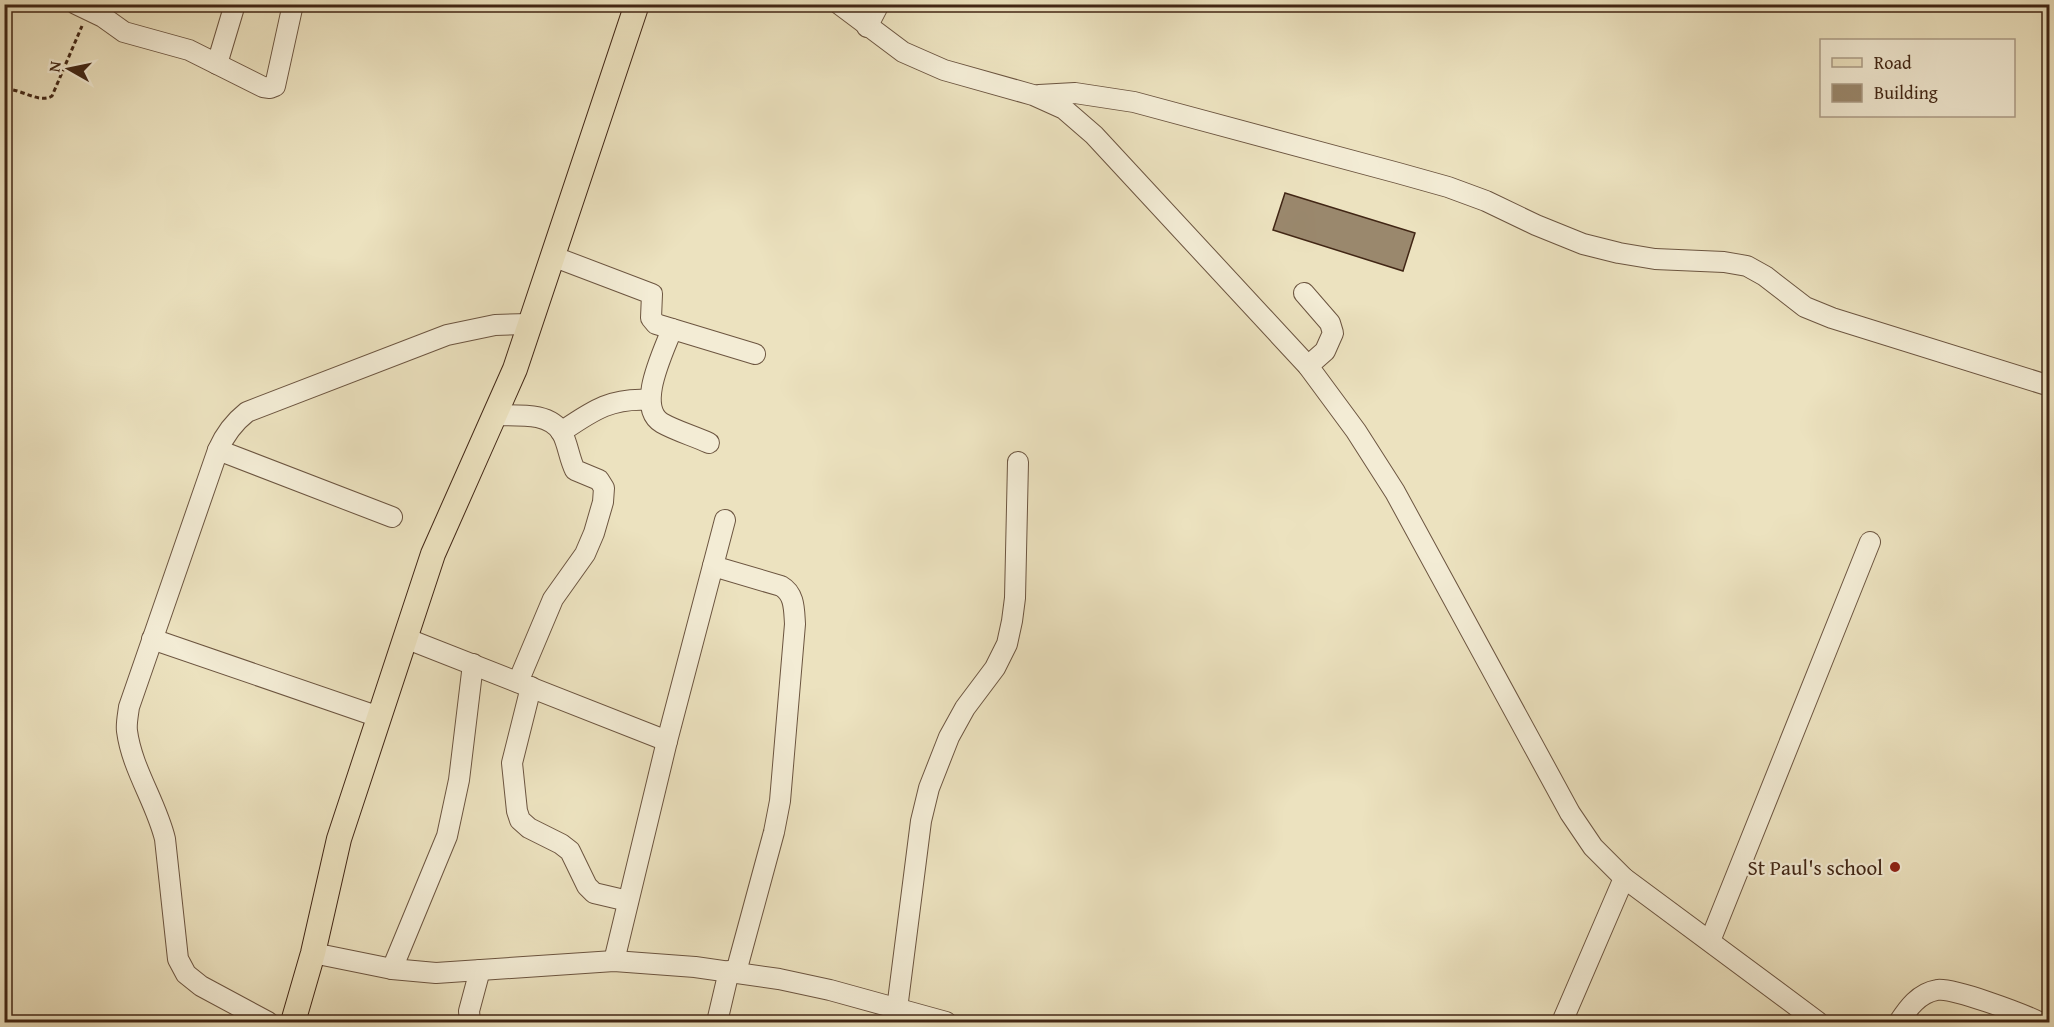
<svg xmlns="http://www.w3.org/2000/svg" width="2054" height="1027" font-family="'Gentium Book Plus',serif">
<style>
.building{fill:#9a886d;stroke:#412615;stroke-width:1.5}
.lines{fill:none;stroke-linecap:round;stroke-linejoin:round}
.minor-casing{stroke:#6c5540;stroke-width:22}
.major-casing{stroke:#412615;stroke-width:26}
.path{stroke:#412615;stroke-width:3;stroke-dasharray:4.5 3;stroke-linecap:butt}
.minor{stroke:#f3ecd5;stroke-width:20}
.major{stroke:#ece2bf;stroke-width:24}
.poi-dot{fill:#8f2418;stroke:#f3ecd5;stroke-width:2}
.labels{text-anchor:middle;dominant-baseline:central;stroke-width:4.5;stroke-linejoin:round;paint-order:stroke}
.poi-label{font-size:21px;fill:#412615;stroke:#f3ecd5;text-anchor:end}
</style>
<rect width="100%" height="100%" fill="#ece2bf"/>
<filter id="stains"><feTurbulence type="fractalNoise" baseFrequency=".00333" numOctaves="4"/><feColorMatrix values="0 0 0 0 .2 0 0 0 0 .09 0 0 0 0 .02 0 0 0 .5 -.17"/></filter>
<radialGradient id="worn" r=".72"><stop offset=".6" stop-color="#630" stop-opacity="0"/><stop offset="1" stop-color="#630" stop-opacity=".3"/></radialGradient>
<polygon class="building" points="1285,193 1415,233 1403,271 1273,230"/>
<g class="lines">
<g class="minor-casing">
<g id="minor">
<polyline points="76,4 103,17 124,32 189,50 263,87 270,88 275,86 293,4"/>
<polyline points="839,4 903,52 944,70 1033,95 1064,109 1094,135 1308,366 1356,431 1395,492 1570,813 1593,847 1624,878 1818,1022"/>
<polyline points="867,27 879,4"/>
<polyline points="217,64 235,4"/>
<polyline points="1039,95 1075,93 1134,102 1398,173 1448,187 1486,201 1536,225 1583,244 1619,253 1655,259 1724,262 1747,266 1765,276 1805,307 1832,318 2050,386"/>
<polyline points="552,256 652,294 651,318 656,324 755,354"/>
<polyline points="1304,293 1330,323 1333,333 1325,351 1308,366"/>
<path d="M672,329c-8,22 -37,78 -10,94 14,8 32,13 47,20"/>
<path d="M494,415c22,1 55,-4 68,18 6,11 7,25 13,37l24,10 5,8 -1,14 -9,31 -9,21 -32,45 -35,83"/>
<path d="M561,432c31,-21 50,-35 89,-32"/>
<polyline points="218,450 392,517"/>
<path d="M713,566l68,20c14,8 13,24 14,38l-15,177 -6,31 -38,140"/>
<polyline points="405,638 667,741"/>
<polyline points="152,639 379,717"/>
<polyline points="531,687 512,763 517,811 520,820 529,828 561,844 570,851 587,886 594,893 628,901"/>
<polyline points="1710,941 1870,542"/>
<polyline points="313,953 392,969 436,973 614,961 695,967 779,979 830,990 946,1022"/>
<polyline points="614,961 667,741 725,520"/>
<polyline points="392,969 447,836 459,780 473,664"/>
<polyline points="897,1009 921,821 929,788 949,737 965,708 995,668 1007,644 1012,621 1015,598 1018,462"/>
<path d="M268,1022l-67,-36 -15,-12 -8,-15 -13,-120c-9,-37 -33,-70 -38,-108 -1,-7 1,-16 2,-24l89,-257c7,-16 15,-27 29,-38l200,-77 48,-10 34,-1"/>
<polyline points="470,1022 469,1011 480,970"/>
<polyline points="717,1022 729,971"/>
<polyline points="1562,1022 1624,878"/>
<path d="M1899,1022c9,-14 20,-29 38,-32 15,-3 86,24 102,32"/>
</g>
</g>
<g class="major-casing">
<polyline id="major" points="293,1022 313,953 339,839 433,554 515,369 637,4"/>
</g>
<path class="path" d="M4,101l4,-8 5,-3c12,2 28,13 39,6l30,-70"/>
<use href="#minor" class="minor"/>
<use href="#major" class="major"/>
</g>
<circle class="poi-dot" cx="1895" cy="867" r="6"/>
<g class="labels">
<g class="poi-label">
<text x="1883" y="867">St Paul's school</text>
</g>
</g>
<rect width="2054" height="1027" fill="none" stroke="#ece2bf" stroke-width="24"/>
<rect x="6" y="6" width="2042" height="1015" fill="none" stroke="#412615" stroke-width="3"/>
<rect x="12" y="12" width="2030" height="1003" fill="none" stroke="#412615" stroke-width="1.5"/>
<rect x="1820" y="39" width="195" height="78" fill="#f3ecd5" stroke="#ac9d88" stroke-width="1.5"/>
<rect x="1832" y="58" width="30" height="9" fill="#ece2bf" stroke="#ac9d88" stroke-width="1.5"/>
<text x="1874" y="69" font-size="18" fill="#412615">Road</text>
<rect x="1832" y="84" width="30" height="18" fill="#9a886d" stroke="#ac9d88" stroke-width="1.5"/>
<text x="1874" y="99" font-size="18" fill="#412615">Building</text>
<g transform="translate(69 69) rotate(279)" stroke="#f3ecd5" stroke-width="4.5" paint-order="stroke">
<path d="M0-4.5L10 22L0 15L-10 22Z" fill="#412615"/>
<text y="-9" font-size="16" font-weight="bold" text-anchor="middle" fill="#412615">N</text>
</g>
<rect width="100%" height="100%" filter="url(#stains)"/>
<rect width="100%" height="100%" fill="url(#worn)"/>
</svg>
